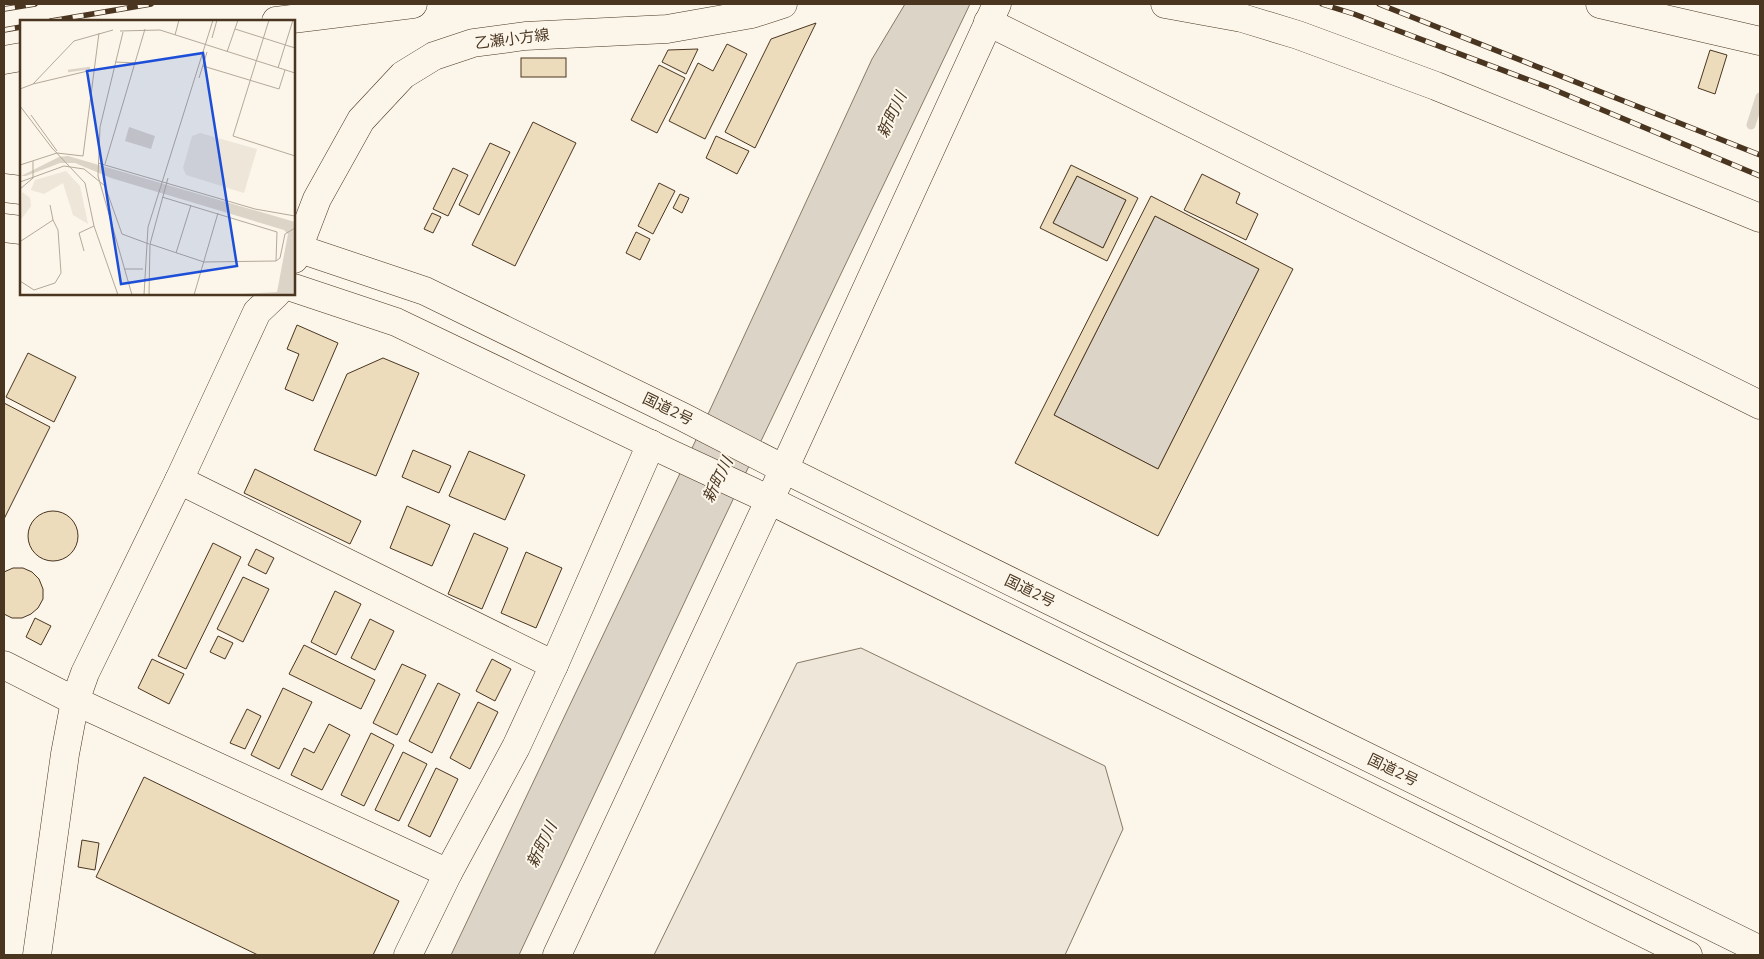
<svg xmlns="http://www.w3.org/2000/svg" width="1764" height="959" font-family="'Nunito Sans','Noto Sans JP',sans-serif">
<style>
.green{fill:#ede6d9;stroke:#887966}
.water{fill:#dcd4c6;stroke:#887966}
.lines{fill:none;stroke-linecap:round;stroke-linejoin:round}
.stream{stroke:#dcd4c6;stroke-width:9}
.building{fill:#ecdcbc;stroke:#4a3520;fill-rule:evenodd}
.street-casing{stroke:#4a3520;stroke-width:29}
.secondary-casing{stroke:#4a3520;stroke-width:29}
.highway-casing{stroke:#4a3520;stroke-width:29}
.street{stroke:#fbf6e9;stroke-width:28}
.secondary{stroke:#fbf6e9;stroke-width:28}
.highway{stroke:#fbf6e9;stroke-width:28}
.rail-casing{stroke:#4a3520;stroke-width:5.5}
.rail{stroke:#fbf6e9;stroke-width:4;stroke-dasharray:11;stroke-linecap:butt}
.labels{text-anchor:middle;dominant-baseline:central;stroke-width:4;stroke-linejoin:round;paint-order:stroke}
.street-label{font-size:15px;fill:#4a3520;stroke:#fbf6e9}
.water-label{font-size:16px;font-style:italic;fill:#4a3520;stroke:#fbf6e9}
.inset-river{fill:none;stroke:#dcd4c6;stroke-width:2.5}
.inset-road{fill:none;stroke:#b4a999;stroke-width:1}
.view{fill:#1d4ed8;fill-opacity:0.15;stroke:#1d4ed8;stroke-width:2.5}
.inset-edge{fill:none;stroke:#4a3520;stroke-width:2.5}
</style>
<rect width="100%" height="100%" fill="#fbf6e9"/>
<polygon class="green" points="861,648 1105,766 1123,829 1065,955 654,955 797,663"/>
<g class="water">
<polygon points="905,4 970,4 717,533 519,955 451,955 703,425 872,59"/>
<polygon points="1077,176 1126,200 1103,248 1053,223"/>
<polygon points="1155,216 1259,269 1158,469 1054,415"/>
</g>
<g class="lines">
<polyline class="stream" points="1751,125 1760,97"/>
</g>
<g class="building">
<polygon points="816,23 755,148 725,132 771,39"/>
<polygon points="727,44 747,54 705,139 669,121 698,63 713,71"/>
<polygon points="698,49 686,74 662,62 668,50"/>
<polygon points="1710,50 1727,55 1715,94 1698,88"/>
<rect x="521" y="58" width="45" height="19"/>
<polygon points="659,65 685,78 657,133 631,120"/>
<polygon points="533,122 576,143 515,266 472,245"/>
<polygon points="716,136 749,151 737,174 706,158"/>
<polygon points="490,143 510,152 479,215 459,205"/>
<path d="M1071,165l67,33 -31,63 -67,-33zM1077,176l49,24 -23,48 -50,-25z"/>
<polygon points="453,168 468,175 448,216 433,209"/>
<polygon points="1202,174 1240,193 1236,203 1258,214 1246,240 1184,210"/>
<polygon points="659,183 675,191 653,234 638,226"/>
<polygon points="680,194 689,198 682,213 673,208"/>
<path d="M1151,196l142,73 -135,267 -143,-73zM1155,216l104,53 -101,200 -104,-54z"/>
<polygon points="432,213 441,217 433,233 424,229"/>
<polygon points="636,232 650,239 640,260 626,253"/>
<polygon points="297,325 338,343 313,401 285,389 299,354 287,349"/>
<polygon points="28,353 76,377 54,422 6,397"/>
<polygon points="383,358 419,373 376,476 314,450 347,374"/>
<polygon points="4,403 50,427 4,519"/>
<polygon points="413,450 451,466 439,493 402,477"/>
<polygon points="469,451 525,475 505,520 449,496"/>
<polygon points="255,469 361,521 350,544 244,493"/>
<polygon points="407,506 450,525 432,566 390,548"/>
<circle cx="53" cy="536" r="25"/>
<polygon points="474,533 508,548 482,609 448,594"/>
<polygon points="213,543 241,557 186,669 158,656"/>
<polygon points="256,549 274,558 266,574 248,565"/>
<polygon points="526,552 562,568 536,628 501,613"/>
<polygon points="13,568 23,568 32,572 39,579 43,589 43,599 38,608 31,614 22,618 12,618 4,614 4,572"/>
<polygon points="243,577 269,589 243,642 217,629"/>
<polygon points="335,591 361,604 336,655 311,642"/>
<polygon points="35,618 51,626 41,645 26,637"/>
<polygon points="370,619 394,631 375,670 351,658"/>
<polygon points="218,636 233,643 225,659 210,652"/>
<polygon points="304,645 375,680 361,709 289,674"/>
<polygon points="152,659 184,674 169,704 138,688"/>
<polygon points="492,659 511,669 495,701 476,691"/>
<polygon points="402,664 426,675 397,735 373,723"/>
<polygon points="438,683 460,694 432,753 409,741"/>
<polygon points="283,688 312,702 279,769 251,755"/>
<polygon points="478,702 498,712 470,769 450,758"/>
<polygon points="247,709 261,716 245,749 230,743"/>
<polygon points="329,724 350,735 322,790 291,775 304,748 314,753"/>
<polygon points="371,733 394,745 364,806 341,795"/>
<polygon points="403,752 427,764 399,821 375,810"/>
<polygon points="436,768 458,779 430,837 408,826"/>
<polygon points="144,777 399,901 373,955 258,955 96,877"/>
<polygon points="82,840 99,843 95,870 78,867"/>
</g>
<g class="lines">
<g class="street-casing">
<g id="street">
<polyline points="1165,4 1242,18 1298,35 1436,86 1760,218"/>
<polyline points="1600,4 1760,41"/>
<polyline points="276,21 413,4"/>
<polyline points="988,22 1760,405"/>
<polyline points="4,60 21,57"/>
<polyline points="179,480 554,665"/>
<polyline points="4,665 75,701 448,873"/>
<polyline points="408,955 448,873 516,747 554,665 651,444"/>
<polyline points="557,955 784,469 997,4"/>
</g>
</g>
<g class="secondary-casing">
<g id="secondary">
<polyline points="294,259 317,199 361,120 403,75 434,56 473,43 525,36 667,29 752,14 783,4"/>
<polyline points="37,955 65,754 75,701 85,673 179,480 257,312 276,294"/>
</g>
</g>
<g class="highway-casing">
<g id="highway">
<polyline points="4,188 21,190"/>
<polyline points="4,228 21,230"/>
<polyline points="294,247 425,291 683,417 784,469 1026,589 1760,950"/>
<polyline points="294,288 396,322 669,453 753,492 1688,955"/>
</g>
</g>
<use href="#street" class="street"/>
<use href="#secondary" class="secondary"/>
<use href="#highway" class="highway"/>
<g class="rail-casing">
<g id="rail">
<polyline points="1322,4 1354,14 1550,88 1760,176"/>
<polyline points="1379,4 1760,155"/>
<polyline points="4,9 35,4"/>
<polyline points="51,21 151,4"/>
<polyline points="4,30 21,27"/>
</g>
</g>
<use href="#rail" class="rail"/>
</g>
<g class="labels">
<g class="street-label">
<text transform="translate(512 39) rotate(-7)">乙瀬小方線</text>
<text transform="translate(668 409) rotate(26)">国道2号</text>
<text transform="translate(1030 591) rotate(26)">国道2号</text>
<text transform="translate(1393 770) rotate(26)">国道2号</text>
</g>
<g class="water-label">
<text transform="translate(892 115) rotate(-65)">新町川</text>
<text transform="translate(718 480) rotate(-64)">新町川</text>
<text transform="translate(542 845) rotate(-64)">新町川</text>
</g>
</g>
<g transform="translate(20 20)">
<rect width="275" height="275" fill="#fbf6e9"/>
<path d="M180,113l57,16 -13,44 -58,-18 -3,-7 9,-32zM46,151l14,15 8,38 -15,-9 -10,-32 -19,11 -13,-4 4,-10zM2,172l8,6 1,8 -11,15z" fill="#ede6d9"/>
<path d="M109,107l26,9 -4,13 -26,-8zM48,136l227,66v73h-69l51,-3 11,-58 -4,-4 -173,-52 -36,-15h-15l-34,13h-5l38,-19z" fill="#dcd4c6"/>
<path class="inset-river" d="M48,51l22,-3"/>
<path class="inset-road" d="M249,0l-36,116 62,20M215,9l60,19M100,11l40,-1 135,43M103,12l-23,95 -2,49 34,119M155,15l4,-15M192,18l5,-18M207,32l11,-32M95,42l22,1M183,46l76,23 6,-19M258,48l15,-48M179,58l8,-26M13,64l59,-14M0,69l13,-5 41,-43 39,-11M0,86l32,42 33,35 9,43 24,69M11,95l26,36M78,143l157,46 40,7M85,144l40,-135M0,145l37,-12 26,3 16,-123M0,162l44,-16 20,3 21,17 17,48 27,10M0,169l13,-11v-17M142,177l115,35 -1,29M30,185l3,15M130,224l54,18 72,-1 4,-3 5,-24 10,-6M64,231l-5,-18 15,-7M156,233l15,-48M104,249h19M0,261l14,9 21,-7 6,-10 -3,-43 -5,-10 -32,21M124,275l4,-68 65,-207M129,275l1,-51 18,-66M174,275l24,-82"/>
<path class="view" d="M183,33l34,213 -116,18 -34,-213z"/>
<rect width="275" height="275" class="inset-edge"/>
</g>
<rect width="1764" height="959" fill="none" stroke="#4a3520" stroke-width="10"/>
</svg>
